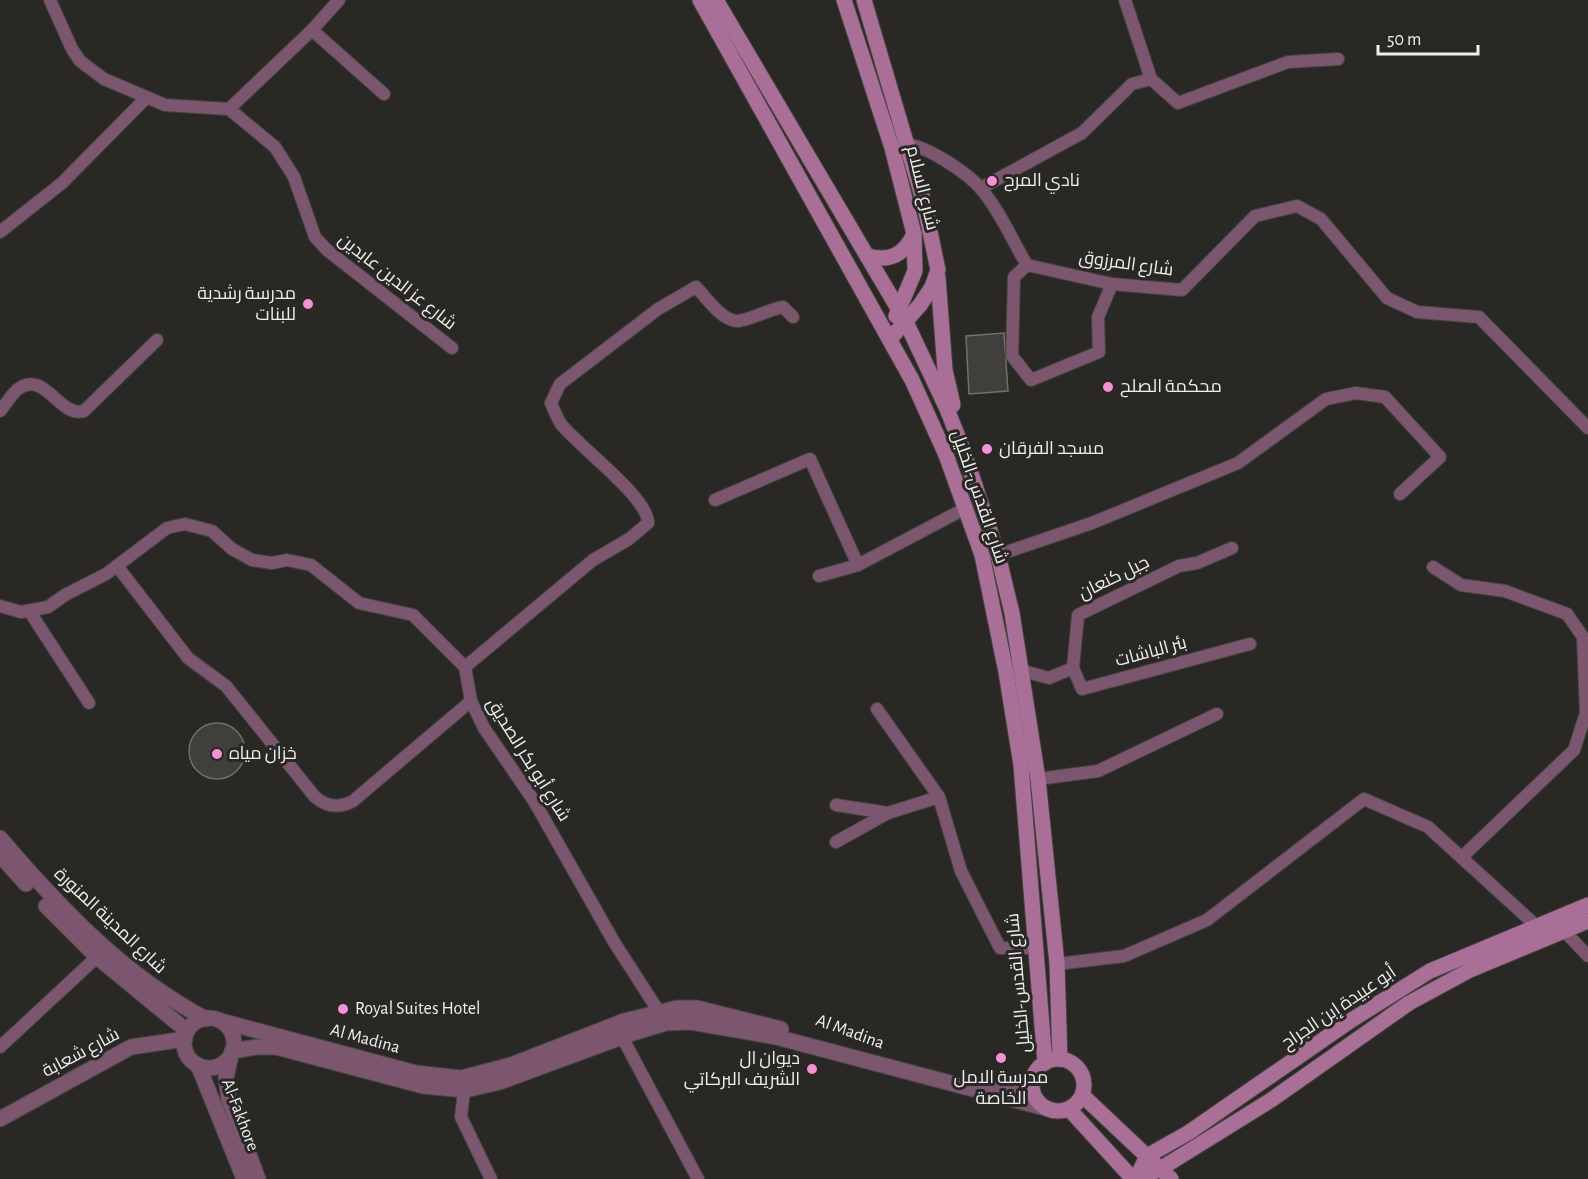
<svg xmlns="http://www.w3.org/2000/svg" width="1588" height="1179" font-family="'Alegreya Sans',Cairo,sans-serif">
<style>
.building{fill:#403f3b;stroke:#70706c;stroke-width:1.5}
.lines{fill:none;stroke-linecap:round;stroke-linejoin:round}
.minor-casing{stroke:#454441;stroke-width:14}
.tertiary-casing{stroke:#454441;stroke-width:17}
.secondary-casing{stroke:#454441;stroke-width:17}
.minor{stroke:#7b566e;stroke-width:12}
.tertiary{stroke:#7b566e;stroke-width:15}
.secondary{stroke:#aa6f96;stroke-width:15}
.poi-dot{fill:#f491d4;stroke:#292825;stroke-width:2}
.labels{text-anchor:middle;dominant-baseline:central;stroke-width:6;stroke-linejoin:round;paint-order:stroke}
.poi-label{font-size:18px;fill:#eeeeec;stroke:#292825;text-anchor:start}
.street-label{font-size:18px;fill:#eeeeec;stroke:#292825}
</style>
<rect width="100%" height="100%" fill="#292825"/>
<g class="building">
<polygon points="1004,333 1008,391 969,394 966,336"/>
<circle cx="217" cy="751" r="28"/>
</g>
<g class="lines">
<g class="minor-casing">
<g id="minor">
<polyline points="50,0 72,49 80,61 104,79 165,105 229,109 275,147 294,177 315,237 327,250 452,348"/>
<polyline points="1125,0 1151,79"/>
<polyline points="312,30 384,94"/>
<polyline points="229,109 312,30 339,0"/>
<path d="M901,145c19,-5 68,29 80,44 18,20 32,53 46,76l85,19 70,6 73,-74 42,-10 24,13 66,79 30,14 62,5 109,111"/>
<polyline points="981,188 1082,133 1132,84 1151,79 1178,103 1288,62 1338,59"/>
<polyline points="0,232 62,183 145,99"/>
<polyline points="1027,265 1014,277 1012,356 1031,380 1099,352 1098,317 1112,284"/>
<path d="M0,411c6,-7 11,-16 18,-22 27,-20 41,29 66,22l73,-71"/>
<polyline points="715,500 810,459 858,565 964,509"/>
<polyline points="998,555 1092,523 1238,463 1326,399 1356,393 1385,397 1440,457 1400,494"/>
<path d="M117,566l71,92 38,28 89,111c12,10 25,11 38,4l118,-100"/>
<polyline points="1433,567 1461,585 1505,591 1567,614 1583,637 1586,713 1574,750 1462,857"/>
<polyline points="819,576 858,565"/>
<polyline points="0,606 21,612 48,607 65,595 106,574 167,528 185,524 212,531 232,549 252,560 272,563 287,560 311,565 359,603 413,615 465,667 471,701 484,728 534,801 614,942 663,1018"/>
<polyline points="30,612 89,703"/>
<path d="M465,667l128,-107 36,-21 19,-16c0,-26 -68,-75 -87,-99 -4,-6 -7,-14 -10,-21l9,-19 98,-75 38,-22c10,10 25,33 41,34 10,0 33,-12 46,-14l10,10"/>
<polyline points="1073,668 1082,689 1250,644"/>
<polyline points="1023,671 1049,678 1073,668 1078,615 1179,566 1197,563 1232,548"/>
<polyline points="1038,779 1098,771 1217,714"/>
<polyline points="939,797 961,871 1000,948 1034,948"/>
<polyline points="836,805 888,813"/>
<polyline points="836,842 888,813 939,797 877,709"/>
<polyline points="1565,932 1588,956"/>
<polyline points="1057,964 1124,956 1207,920 1364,799 1428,827 1543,932"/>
<polyline points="622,1037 698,1179"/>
<polyline points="0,1047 97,957"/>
<polyline points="465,1082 461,1117 491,1179"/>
</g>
</g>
<g class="tertiary-casing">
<g id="tertiary">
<path d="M0,838c60,70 123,137 206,181"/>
<polyline points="0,855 26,884"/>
<polyline points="46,906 97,957 187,1031"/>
<circle cx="209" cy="1043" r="25"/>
<polyline points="221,1021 416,1073 461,1078 511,1065 624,1021 677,1008 697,1008 781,1029"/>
<polyline points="232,1051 257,1047 276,1047 423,1086 465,1090 500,1082 633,1033 666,1023 690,1022 776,1037 1045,1108"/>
<polyline points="231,1055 226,1078 229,1100 258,1179"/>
<polyline points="198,1065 244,1179"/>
<polyline points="986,1087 1014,1085 1032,1081"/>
<polyline points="0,1119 131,1047 185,1039"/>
</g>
</g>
<g class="secondary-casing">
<g id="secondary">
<polyline points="700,0 912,380 946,455 982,555 1006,672 1021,765 1045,1063"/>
<polyline points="716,0 906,322 947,409 964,452 998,555 1012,613 1038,779 1057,964 1060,1059"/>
<polyline points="844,0 892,148 914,234 915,271 896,316"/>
<polyline points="864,0 924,203 938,270 932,287 920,305 890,339"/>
<path d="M867,256c23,6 37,-1 47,-22"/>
<polyline points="938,278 945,370 953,405"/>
<circle cx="1058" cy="1085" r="26"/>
<polyline points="1082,1095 1171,1179"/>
<polyline points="1069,1109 1133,1179"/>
<polyline points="1136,1179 1147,1156 1188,1133 1350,1021 1430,971 1588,905"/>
<polyline points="1139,1179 1160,1169 1271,1100 1409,1003 1470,970 1588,921"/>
</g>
</g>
<use href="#minor" class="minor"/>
<use href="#tertiary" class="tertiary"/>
<use href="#secondary" class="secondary"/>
</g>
<g class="poi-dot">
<circle cx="992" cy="181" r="6"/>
<circle cx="308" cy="304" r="6"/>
<circle cx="1108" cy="387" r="6"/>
<circle cx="987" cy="449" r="6"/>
<circle cx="217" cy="754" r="6"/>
<circle cx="343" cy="1009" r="6"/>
<circle cx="1001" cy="1058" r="6"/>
<circle cx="812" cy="1069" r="6"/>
</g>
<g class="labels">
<g class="poi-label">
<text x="1004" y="181">نادي المرح</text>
<text x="296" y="294" text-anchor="end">مدرسة رشدية<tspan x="296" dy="21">للبنات</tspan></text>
<text x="1120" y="387">محكمة الصلح</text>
<text x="999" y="449">مسجد الفرقان</text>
<text x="229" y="754">خزان مياه</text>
<text x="355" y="1009">Royal Suites Hotel</text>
<text x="800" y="1059" text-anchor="end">ديوان ال<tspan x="800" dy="21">الشريف البركاتي</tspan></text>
<text x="1001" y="1078" text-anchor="middle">مدرسة الامل<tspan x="1001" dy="21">الخاصة</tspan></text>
</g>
<g class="street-label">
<text transform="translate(922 188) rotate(76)">شارع السلام</text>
<text transform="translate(1126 264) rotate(8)">شارع المرزوق</text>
<text transform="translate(397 282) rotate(38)">شارع عز الدين عابدين</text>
<text transform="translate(979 497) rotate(71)">شارع القدس-الخليل</text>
<text transform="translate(1114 578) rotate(-26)">جبل كنعان</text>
<text transform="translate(1151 652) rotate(-15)">بئر الباشات</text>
<text transform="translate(528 760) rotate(58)">شارع أبو بكر الصديق</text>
<text transform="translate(110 921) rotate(43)">شارع المدينة المنورة</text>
<text transform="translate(1019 983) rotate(-95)">شارع القدس-الخليل</text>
<text transform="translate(1339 1008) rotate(-34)">أبو عبيدة إبن الجراح</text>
<text transform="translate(850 1032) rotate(20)">Al Madina</text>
<text transform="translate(365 1039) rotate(15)">Al Madina</text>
<text transform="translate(81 1053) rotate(-28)">شارع شعابة</text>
<text transform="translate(240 1115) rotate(69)">Al-Fakhore</text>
</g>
</g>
<path d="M1378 45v9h100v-9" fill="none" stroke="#eeeeec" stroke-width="3"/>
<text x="1387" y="45" font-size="18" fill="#eeeeec" stroke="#292825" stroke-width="4.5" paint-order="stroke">50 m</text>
</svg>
